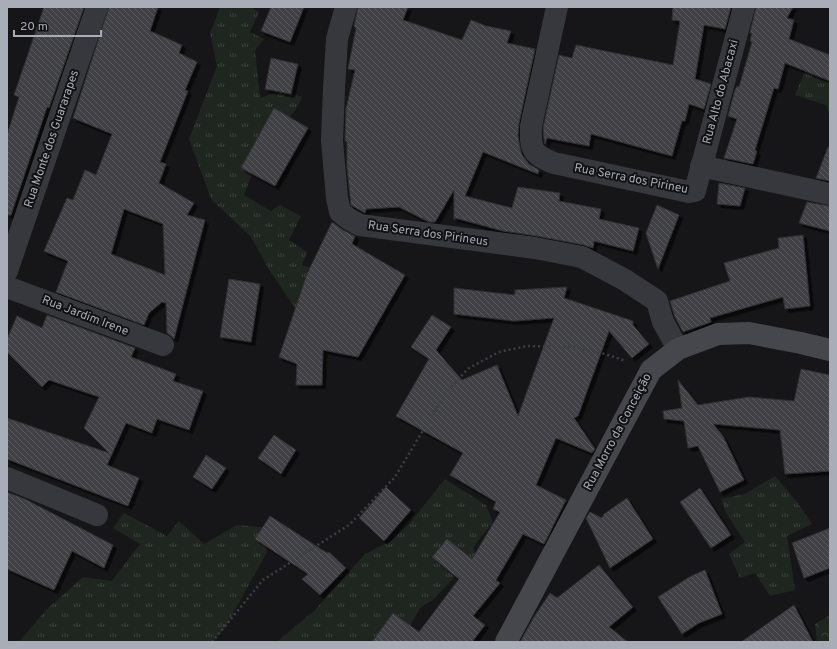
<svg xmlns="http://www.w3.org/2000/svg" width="837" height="649" font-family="Overpass,sans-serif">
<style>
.grass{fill:url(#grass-tufts)}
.forest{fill:url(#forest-crowns)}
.building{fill:url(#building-back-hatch);stroke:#303034;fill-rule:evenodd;filter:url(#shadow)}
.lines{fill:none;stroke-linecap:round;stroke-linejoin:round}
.path{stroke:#3d3f44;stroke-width:2.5;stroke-dasharray:2 3;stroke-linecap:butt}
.street{stroke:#37383d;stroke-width:22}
.secondary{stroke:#45474d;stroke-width:22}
.labels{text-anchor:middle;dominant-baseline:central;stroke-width:4;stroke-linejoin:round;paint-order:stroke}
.street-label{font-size:12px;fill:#a8adb8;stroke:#111113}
</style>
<defs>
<pattern id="grass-tufts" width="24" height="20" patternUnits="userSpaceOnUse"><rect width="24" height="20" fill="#1e261f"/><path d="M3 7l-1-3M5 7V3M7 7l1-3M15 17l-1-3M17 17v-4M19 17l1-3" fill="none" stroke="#3c433d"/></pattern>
<pattern id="forest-crowns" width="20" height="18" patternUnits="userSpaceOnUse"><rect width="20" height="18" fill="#1e261f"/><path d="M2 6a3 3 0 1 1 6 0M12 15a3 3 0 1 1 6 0" fill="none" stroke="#3c433d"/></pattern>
<pattern id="building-back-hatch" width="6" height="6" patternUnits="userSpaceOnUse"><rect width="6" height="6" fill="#404145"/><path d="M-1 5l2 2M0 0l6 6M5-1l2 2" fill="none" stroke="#595a5e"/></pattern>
<filter id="shadow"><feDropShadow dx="3.5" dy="3.5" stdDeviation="0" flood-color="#0009"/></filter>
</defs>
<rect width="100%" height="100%" fill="#161618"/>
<g class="grass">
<polygon points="220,7 251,7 259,12 250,32 264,39 255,50 260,98 283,90 302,97 295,111 262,148 244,195 271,211 280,205 301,216 289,240 307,252 302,265 346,278 297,311 268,268 251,237 211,199 189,139 217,66 210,33"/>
<polygon points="807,66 830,75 830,116 826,105 795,95"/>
<polygon points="775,476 797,502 812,524 787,536 795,590 770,596 755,573 740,578 729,554 745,542 726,513 721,499 745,494"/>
<polygon points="445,479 486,505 493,523 481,537 474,547 475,554 469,565 460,571 434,599 420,608 407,631 394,642 278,642 279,640 315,610 365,554 391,541 409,524"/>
<polygon points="124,513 167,536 179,521 204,544 237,525 261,527 267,552 225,628 212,642 19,642 46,610 83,577 112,581 140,544 113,528"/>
</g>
<polygon class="forest" points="830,615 830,642 817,642 815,624"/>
<g class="building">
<polygon points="44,7 84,7 49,108 47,107 11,215 7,215 7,135 19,97 14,95"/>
<path d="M109,7h49l-8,24 32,14 -3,8 18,9 -12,28 3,1 -28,71 6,2 -7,19 35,20 -7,12 18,5 -31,119 -2,-2 -5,-4 -1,-30 -4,-1 -13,11 -5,12 -88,-33 12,-31 -24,-10 23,-53 6,2 12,-30 11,5 16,-41 -39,-16zM124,209l39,15 2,51 -54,-21z"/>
<polygon points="271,7 304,7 290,42 261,31"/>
<polygon points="358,7 408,7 403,20 462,40 471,20 486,26 511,31 507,43 535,49 519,123 518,135 520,148 522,155 529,164 539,170 538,174 483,152 465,196 512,208 518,187 560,193 559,201 601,209 599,219 639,228 633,251 594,241 593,248 584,245 537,236 503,231 455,218 454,220 454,190 435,222 429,222 399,207 366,209 365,213 351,205 347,167 347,142 345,141 346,109 355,70 348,69 356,28 354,26"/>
<polygon points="673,7 731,7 725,29 704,25 695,79 711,84 704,109 689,104 685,121 682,121 672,156 591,134 589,146 547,138 545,144 544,139 543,128 559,55 572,58 576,45 673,65 680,21 672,20"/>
<polygon points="756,7 793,7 787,18 794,20 789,39 830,55 830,81 785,63 778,89 774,88 755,150 757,151 753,164 724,158 737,119 728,116 735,90 737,86 739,87 752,42 750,41 752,33 750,33"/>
<polygon points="271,58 298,64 291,94 265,89"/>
<polygon points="274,108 308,128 275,186 241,168"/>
<polygon points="828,147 830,148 830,181 816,178"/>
<polygon points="719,183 745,188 740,206 717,204"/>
<polygon points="807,202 830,206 830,231 799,223"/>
<polygon points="657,205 679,215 658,269 646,233"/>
<polygon points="332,222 343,230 355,236 352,244 405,275 358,357 323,350 322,385 296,385 297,364 279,357 307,274"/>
<polygon points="803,235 810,306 785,309 783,297 710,318 711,322 683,332 675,317 670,301 730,281 724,263 779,248 778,238"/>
<polygon points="229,279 260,284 251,342 220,337"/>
<polygon points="567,287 564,298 633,321 633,325 649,344 632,358 609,331 578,416 574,418 595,449 592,453 556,438 536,485 566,500 544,544 523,534 496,580 500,583 473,616 485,625 472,642 372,642 393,613 419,632 459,579 432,557 447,539 472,559 500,512 493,509 496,502 450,475 463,453 396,416 429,359 411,347 432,315 451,327 436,350 462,380 497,365 518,416 554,318 514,321 454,314 454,288 515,295 515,290"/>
<polygon points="47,315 135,348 131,357 176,374 173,381 203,391 189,430 157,419 152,433 126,423 107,465 139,478 128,506 7,459 7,418 109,453 84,428 99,397 49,380 42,387 7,352 7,339 17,316 42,328"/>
<polygon points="801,369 830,375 830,471 785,474 780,430 713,424 723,436 744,480 720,492 698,446 688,448 684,421 664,419 663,411 682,408 678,380 698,405 749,397 794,401"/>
<polygon points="274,435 296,450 281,474 258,458"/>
<polygon points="206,455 226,468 212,489 193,477"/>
<polygon points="386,487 411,510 384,541 359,518"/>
<polygon points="700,488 731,535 711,548 680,502"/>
<polygon points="7,492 25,499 113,545 104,568 72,551 54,590 7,569"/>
<polygon points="627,498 653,539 610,568 586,518 590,512 602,518 604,514"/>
<polygon points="270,516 327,553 329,552 346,568 320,595 302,579 308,574 255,539"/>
<polygon points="830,528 830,568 804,578 792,543"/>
<polygon points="599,565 633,607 609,627 628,642 520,642 534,617 550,593 557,598"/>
<polygon points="705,570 722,614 699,623 682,634 658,597 691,576"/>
<polygon points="794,605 813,642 741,642"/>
</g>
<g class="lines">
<polyline class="path" points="212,642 263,580 349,525 395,477 446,392 469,368 499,352 527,346 574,347 605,354 626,361"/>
<g class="street">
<polyline points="346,7 337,39 334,88 332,141 337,198 340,212 349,219 360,225 535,248 582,257 625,280 657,301 663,322 678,349"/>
<path d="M557,7l-26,119c-1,24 1,28 23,37l135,29 6,-1 49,-184"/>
<polyline points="701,166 830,194"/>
<polyline points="7,271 97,7"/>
<polyline points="7,287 163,345"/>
<polyline points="7,478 97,515"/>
</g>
<polyline class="secondary" points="506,642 651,370 678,349 718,334 749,333 801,343 830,350"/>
</g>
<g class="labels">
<g class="street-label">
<text transform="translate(721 92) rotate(-75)">Rua Alto do Abacaxi</text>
<text transform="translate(52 139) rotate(-71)">Rua Monte dos Guararapes</text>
<text transform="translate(631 179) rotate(11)">Rua Serra dos Pirineu</text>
<text transform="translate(428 234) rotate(8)">Rua Serra dos Pirineus</text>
<text transform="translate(85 316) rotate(21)">Rua Jardim Irene</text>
<text transform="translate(618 432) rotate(-62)">Rua Morro da Conceição</text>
</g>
</g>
<rect width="837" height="649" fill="none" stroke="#a8adb8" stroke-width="16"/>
<path d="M14 30v6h87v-6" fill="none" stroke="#a8adb8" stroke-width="2"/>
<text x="20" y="30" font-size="12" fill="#a8adb8" stroke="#111113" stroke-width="3" paint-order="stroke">20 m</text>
</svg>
